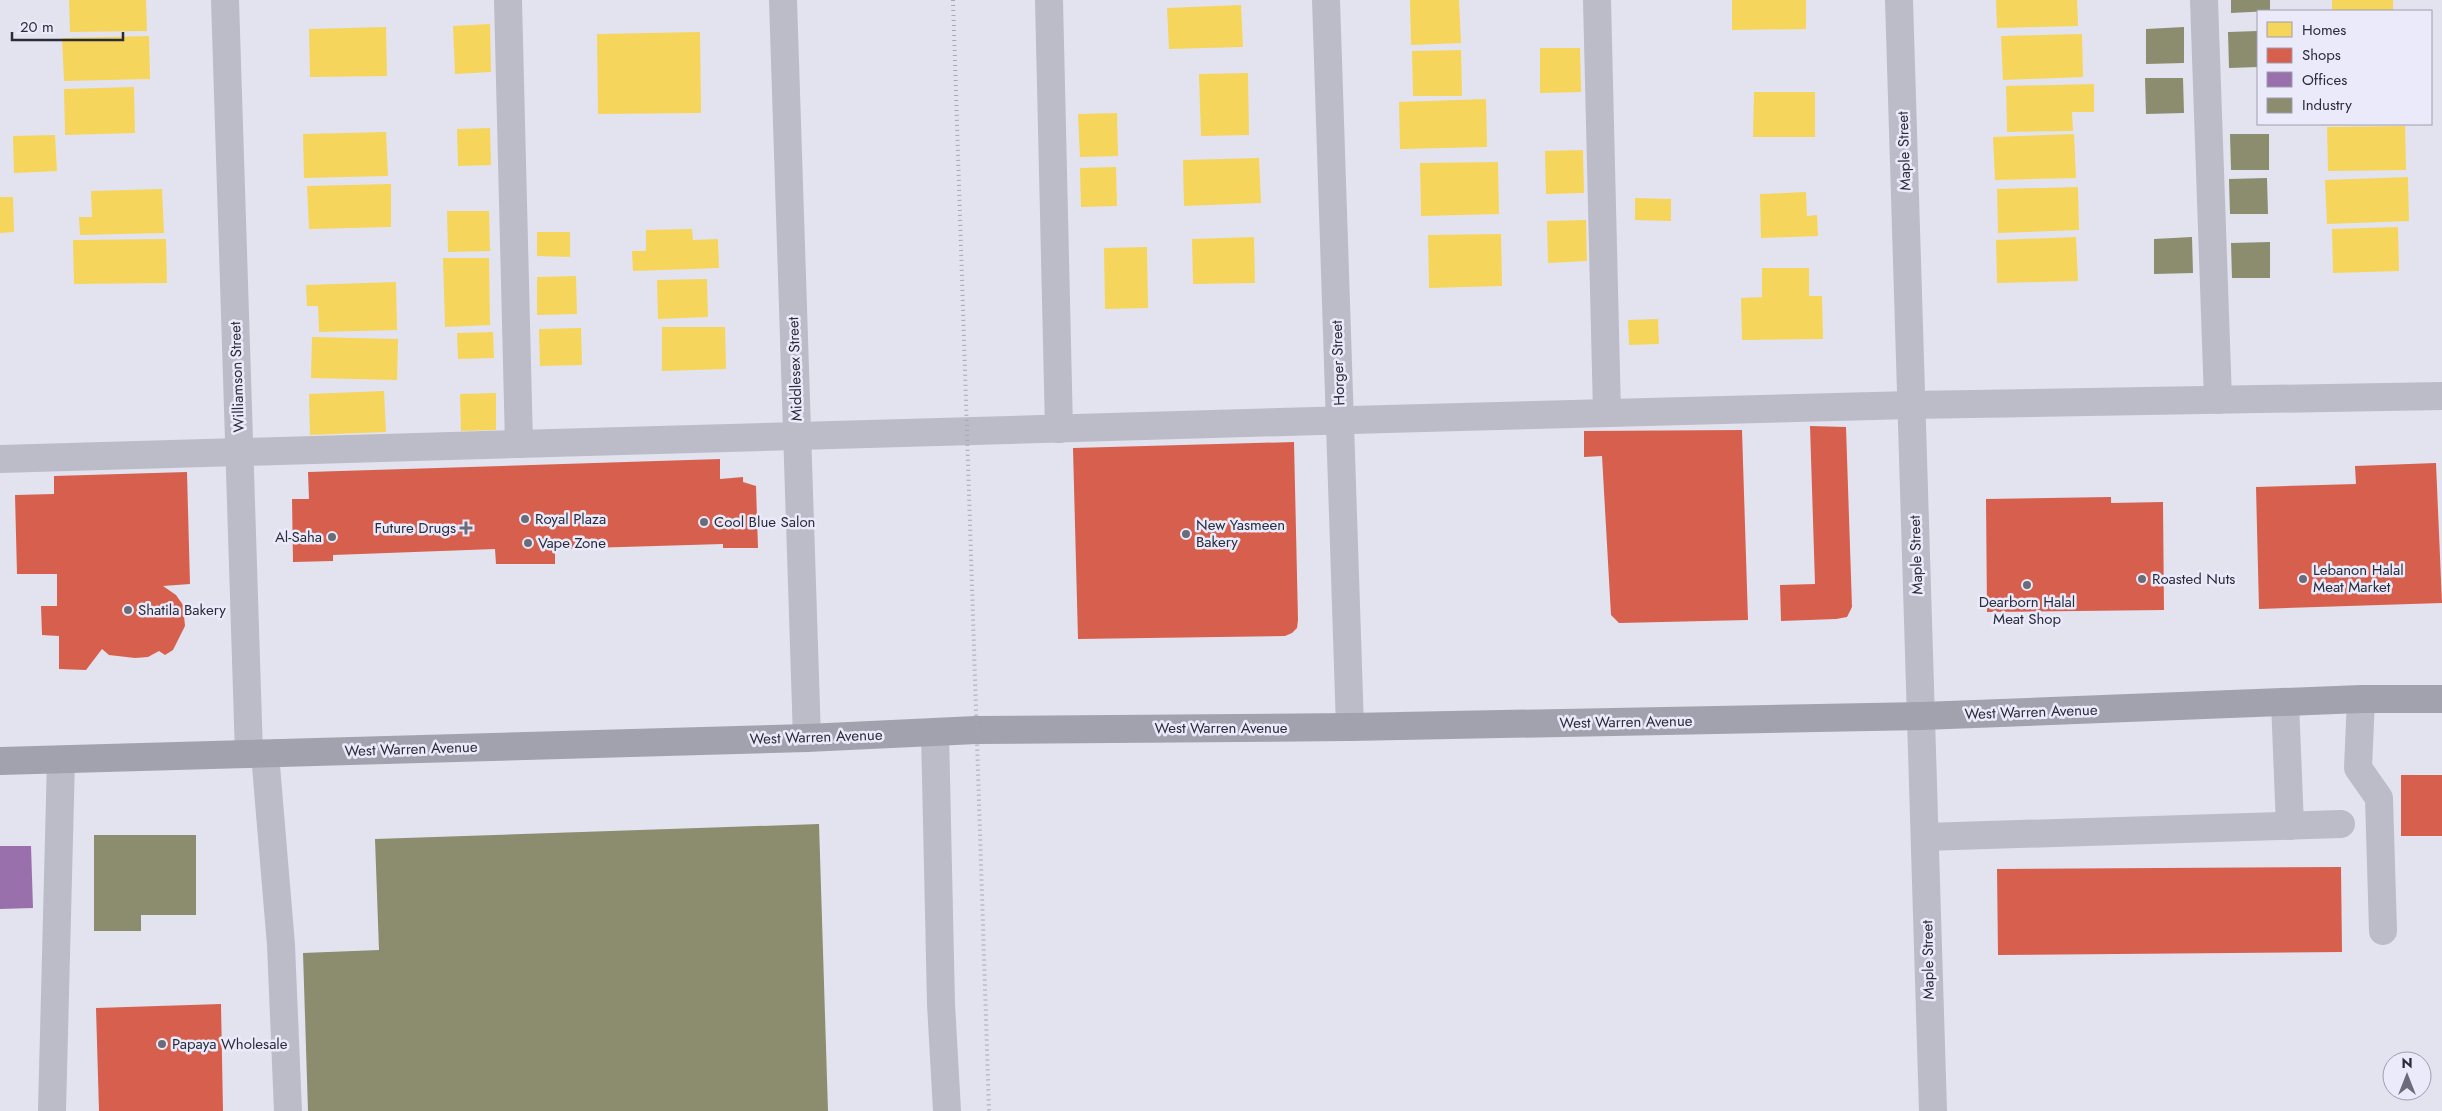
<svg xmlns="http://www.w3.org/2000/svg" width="2442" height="1111" font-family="Jost,sans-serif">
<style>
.homes{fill:#f6d55c}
.shops{fill:#d6604d}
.offices{fill:#9970ab}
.industry{fill:#8c8c6e}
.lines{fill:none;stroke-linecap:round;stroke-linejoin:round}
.minor{stroke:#bcbcc8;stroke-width:28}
.major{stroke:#a1a2ad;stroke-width:28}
.rail{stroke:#a6a7b0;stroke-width:4;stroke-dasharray:1 4;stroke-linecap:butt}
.poi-dot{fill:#6a6c79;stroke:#ebeafb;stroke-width:2}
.labels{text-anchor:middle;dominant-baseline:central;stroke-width:5;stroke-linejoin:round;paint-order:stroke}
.street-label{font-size:15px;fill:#292c39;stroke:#ebeafb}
.poi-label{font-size:15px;fill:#292c39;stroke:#ebeafb;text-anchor:start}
</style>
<rect width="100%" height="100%" fill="#e3e3ef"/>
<g class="homes">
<polygon points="69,0 146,0 147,31 70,32"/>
<polygon points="1410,0 1459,0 1461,43 1411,45"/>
<polygon points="1732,0 1806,0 1806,29 1732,30"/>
<polygon points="1996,0 2077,0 2078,26 1997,28"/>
<rect x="2332" y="0" width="61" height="11"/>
<polygon points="1241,5 1243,47 1169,49 1167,8"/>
<polygon points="490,24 491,72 455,74 453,26"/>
<polygon points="386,27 387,76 310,77 309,29"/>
<polygon points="700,32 701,113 598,114 597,34"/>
<polygon points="2082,34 2083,77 2003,80 2001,36"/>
<polygon points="149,36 150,79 64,81 62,38"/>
<polygon points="1540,48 1580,48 1581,92 1540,93"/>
<polygon points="1461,50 1462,96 1413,96 1412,51"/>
<polygon points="1248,73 1249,135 1201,136 1199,74"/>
<polygon points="2094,84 2094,112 2072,112 2073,131 2007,132 2006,86"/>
<polygon points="134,87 135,133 65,135 64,89"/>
<polygon points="1754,92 1815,92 1815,137 1753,137"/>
<polygon points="1486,99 1487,147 1400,149 1399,102"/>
<polygon points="1117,113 1118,156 1080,157 1078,114"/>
<polygon points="2405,126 2406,170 2328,171 2327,127"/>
<polygon points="490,128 491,165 458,166 457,129"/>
<polygon points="386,132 388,176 304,178 303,134"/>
<polygon points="2074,134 2076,178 1995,180 1993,137"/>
<polygon points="55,135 57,171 14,173 13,136"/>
<polygon points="1583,150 1584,193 1546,194 1545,151"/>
<polygon points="1259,158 1261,203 1184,206 1183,160"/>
<polygon points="1498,162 1499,214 1421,216 1420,163"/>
<polygon points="1116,167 1117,206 1081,207 1080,168"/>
<polygon points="2408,177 2409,221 2327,224 2325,180"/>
<polygon points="391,184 391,227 309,229 307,186"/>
<polygon points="2078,187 2079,230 1998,233 1997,189"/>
<polygon points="162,189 164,233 80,235 79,217 92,217 91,191"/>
<polygon points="1806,192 1807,216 1817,215 1818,236 1761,238 1760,194"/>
<polygon points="0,197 13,197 14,232 0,233"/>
<polygon points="1635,198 1671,199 1671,221 1635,220"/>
<polygon points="447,211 489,211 490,251 448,252"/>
<polygon points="1586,220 1587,261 1548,263 1547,221"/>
<polygon points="2398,227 2399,271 2333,273 2332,229"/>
<polygon points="692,229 693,240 718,239 719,268 633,271 632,251 646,251 646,230"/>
<polygon points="537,232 570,232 570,257 537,256"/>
<polygon points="1501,234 1502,286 1429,288 1428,235"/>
<polygon points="1254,237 1255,283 1193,284 1192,239"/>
<polygon points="2076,237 2078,281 1997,283 1996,240"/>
<polygon points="166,239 167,283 74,284 73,240"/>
<polygon points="1147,247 1148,308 1105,309 1104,248"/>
<polygon points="443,258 489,258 490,325 445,327"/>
<polygon points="1762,268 1809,268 1809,296 1822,296 1823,339 1742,340 1741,298 1762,297"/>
<polygon points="576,276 577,314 537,315 537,277"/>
<polygon points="707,279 708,317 658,319 657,280"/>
<polygon points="396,282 397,330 319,332 318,306 307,306 306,285"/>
<polygon points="1658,319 1659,344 1629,345 1628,320"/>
<polygon points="662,327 725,327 726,369 662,371"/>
<polygon points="581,328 582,365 540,366 539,329"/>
<polygon points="493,332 494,358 458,359 457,333"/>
<polygon points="312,337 398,339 397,380 311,378"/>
<polygon points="384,391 386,432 310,435 309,394"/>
<polygon points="496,393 496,430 461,431 460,394"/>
</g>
<g class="shops">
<polygon points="1810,426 1846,427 1852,607 1847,617 1836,619 1781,621 1780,585 1815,584"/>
<polygon points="1742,430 1748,620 1619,623 1611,615 1602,456 1584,457 1584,431"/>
<polygon points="1294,442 1298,620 1297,628 1292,633 1285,636 1078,639 1073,448"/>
<polygon points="720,459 720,479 743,477 743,482 756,486 758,548 723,548 723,544 555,549 555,564 496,564 495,549 333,555 333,561 293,562 292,499 309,499 308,472"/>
<polygon points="2436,463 2442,603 2259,609 2256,487 2356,484 2355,466"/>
<polygon points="187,472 190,584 163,586 176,595 183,605 185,626 173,650 165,655 159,651 148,657 135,658 109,655 102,649 86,670 59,669 59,636 42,635 41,606 57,606 57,574 17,574 15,495 54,494 54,476"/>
<polygon points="2111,497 2111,503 2163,502 2164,610 1987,612 1986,499"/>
<rect x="2401" y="775" width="41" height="61"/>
<polygon points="2341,867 2342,952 1998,955 1997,869"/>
<polygon points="221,1004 223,1111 99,1111 96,1008"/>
</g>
<polygon class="offices" points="0,846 31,846 33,908 0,909"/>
<g class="industry">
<polygon points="2231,0 2270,0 2270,11 2231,13"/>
<polygon points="2184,27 2184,63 2146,64 2146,29"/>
<polygon points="2258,31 2258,67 2229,68 2228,32"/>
<polygon points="2145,78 2183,78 2184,113 2146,114"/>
<polygon points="2230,134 2269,134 2269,170 2231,170"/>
<polygon points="2267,178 2268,214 2230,214 2229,179"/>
<polygon points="2192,237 2193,273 2154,274 2154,239"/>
<polygon points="2270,242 2270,278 2232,278 2231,243"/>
<polygon points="819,824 828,1111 308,1111 303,953 379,950 375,839"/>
<polygon points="94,835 196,835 196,915 141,915 141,931 94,931"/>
</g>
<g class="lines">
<g class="minor">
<polyline points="225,0 249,754"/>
<polyline points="508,0 519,444"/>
<polyline points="783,0 807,738"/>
<polyline points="1049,0 1059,429"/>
<polyline points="1326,0 1350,727"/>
<polyline points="1597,0 1607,413"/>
<polyline points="1899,0 1933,1111"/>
<polyline points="2204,0 2218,400"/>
<polyline points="0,459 1387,419 1911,405 2442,396"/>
<polyline points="2361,699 2358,768 2379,798 2383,931"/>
<polyline points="2285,702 2290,826"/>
<polyline points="935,732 941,1004 947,1111"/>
<polyline points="265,754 281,945 288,1111"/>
<polyline points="1925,837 2341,824"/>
<polyline points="52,1111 61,760"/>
</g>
<polyline class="major" points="0,761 807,738 976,730 1350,727 1922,716 2361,699 2442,699"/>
<polyline class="rail" points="953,0 989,1111"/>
</g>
<g class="poi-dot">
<circle cx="525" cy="519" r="5"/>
<circle cx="704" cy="522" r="5"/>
<path d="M463.5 520.5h5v5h5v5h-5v5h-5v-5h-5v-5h5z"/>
<circle cx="1186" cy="534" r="5"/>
<circle cx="332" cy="537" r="5"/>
<circle cx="528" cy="543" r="5"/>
<circle cx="2142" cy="579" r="5"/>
<circle cx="2303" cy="579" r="5"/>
<circle cx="2027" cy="585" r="5"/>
<circle cx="128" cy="610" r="5"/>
<circle cx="162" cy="1044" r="5"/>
</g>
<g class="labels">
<g class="street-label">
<text transform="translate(1904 151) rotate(-92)">Maple Street</text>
<text transform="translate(1338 363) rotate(-92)">Horger Street</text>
<text transform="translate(795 369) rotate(-92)">Middlesex Street</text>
<text transform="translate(237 377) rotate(-92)">Williamson Street</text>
<text transform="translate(1916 555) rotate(-92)">Maple Street</text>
<text transform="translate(2031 712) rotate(-2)">West Warren Avenue</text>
<text transform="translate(1626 722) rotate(-1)">West Warren Avenue</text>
<text x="1221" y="728">West Warren Avenue</text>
<text transform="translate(816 737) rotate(-2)">West Warren Avenue</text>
<text transform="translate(411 749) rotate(-2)">West Warren Avenue</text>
<text transform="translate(1928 960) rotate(-91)">Maple Street</text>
</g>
<g class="poi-label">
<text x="535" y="519">Royal Plaza</text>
<text x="714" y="522">Cool Blue Salon</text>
<text x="1196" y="525">New Yasmeen<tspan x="1196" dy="17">Bakery</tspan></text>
<text x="456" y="528" text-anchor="end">Future Drugs</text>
<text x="322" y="537" text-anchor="end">Al-Saha</text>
<text x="538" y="543">Vape Zone</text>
<text x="2313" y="570">Lebanon Halal<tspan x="2313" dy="17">Meat Market</tspan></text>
<text x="2152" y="579">Roasted Nuts</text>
<text x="2027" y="602" text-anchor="middle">Dearborn Halal<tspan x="2027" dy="17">Meat Shop</tspan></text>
<text x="138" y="610">Shatila Bakery</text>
<text x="172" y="1044">Papaya Wholesale</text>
</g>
</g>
<rect x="2257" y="10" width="175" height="115" fill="#ebeafb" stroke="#9d9ead"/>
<rect x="2267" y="22" width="25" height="15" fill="#f6d55c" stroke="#9d9ead"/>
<text x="2302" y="35" font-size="15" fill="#292c39">Homes</text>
<rect x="2267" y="48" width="25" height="15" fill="#d6604d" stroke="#9d9ead"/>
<text x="2302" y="60" font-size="15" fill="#292c39">Shops</text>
<rect x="2267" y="72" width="25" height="15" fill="#9970ab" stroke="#9d9ead"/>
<text x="2302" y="85" font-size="15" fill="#292c39">Offices</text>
<rect x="2267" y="98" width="25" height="15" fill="#8c8c6e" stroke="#9d9ead"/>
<text x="2302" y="110" font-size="15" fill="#292c39">Industry</text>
<g transform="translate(2407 1076)"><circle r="24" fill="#ebeafb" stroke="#9d9ead"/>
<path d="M0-4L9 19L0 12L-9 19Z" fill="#6a6c79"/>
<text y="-8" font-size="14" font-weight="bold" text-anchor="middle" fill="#292c39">N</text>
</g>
<path d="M12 32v8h111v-8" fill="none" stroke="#292c39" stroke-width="2.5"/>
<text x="20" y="32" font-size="15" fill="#292c39" stroke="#ebeafb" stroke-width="4" paint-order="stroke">20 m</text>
</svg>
